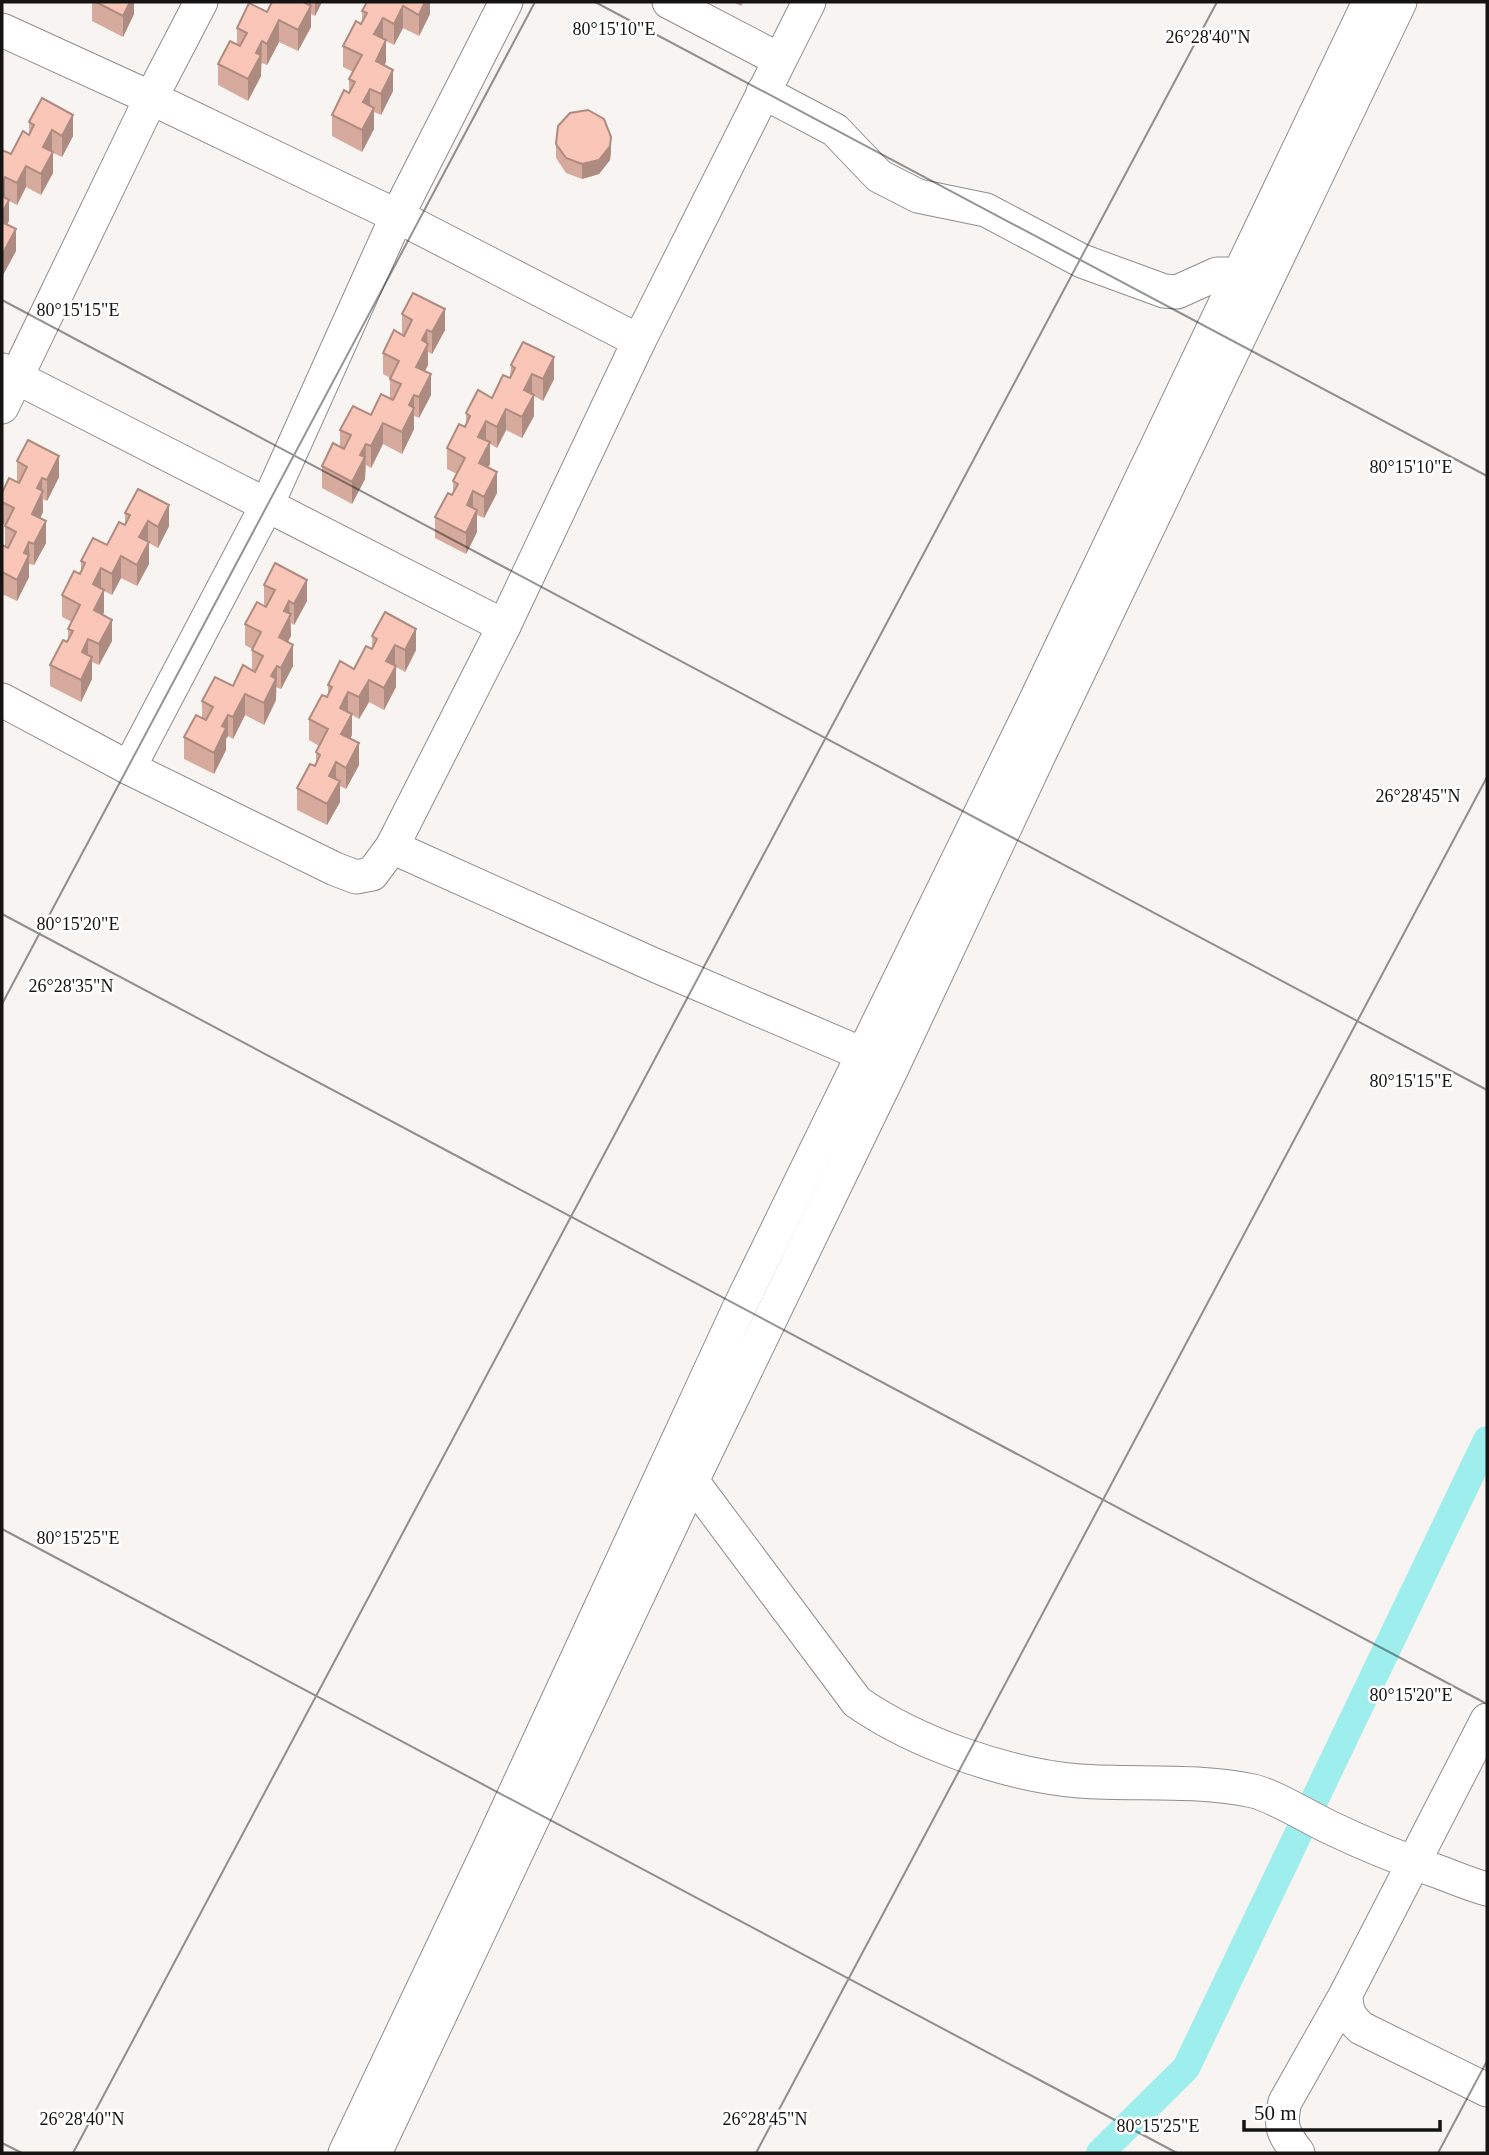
<svg xmlns="http://www.w3.org/2000/svg" width="1489" height="2155" font-family="'Times New Roman',serif">
<style>
.lines{fill:none;stroke-linecap:round;stroke-linejoin:round}
.canal{stroke:#9feeee;stroke-width:28}
.minor-casing{stroke:#908d8a;stroke-width:35}
.minor{stroke:#fff;stroke-width:33}
.wall{fill:#d6aa9d}
.shaded-wall{fill:#ae8b80}
.building{fill:#f9c6b7;stroke:#ae8b80;stroke-width:2}
.ticks{fill:none;stroke:#151413;stroke-width:2;stroke-opacity:0.45}
.ticks-label{font-size:18px;text-anchor:middle;fill:#151413;stroke:#fff;stroke-width:5;stroke-linejoin:round;paint-order:stroke}
</style>
<rect width="100%" height="100%" fill="#f7f4f1"/>
<g class="lines">
<polyline class="canal" points="1100,2153 1186,2068 1487,1440"/>
<g class="minor-casing">
<g id="minor">
<polyline points="669,2 778,59"/>
<polyline points="2,30 151,98 397,216 639,341"/>
<polyline points="763,92 835,130 879,176 918,196 986,210 1082,261 1164,291 1177,292 1217,274 1239,274"/>
<polyline points="2,370 504,626"/>
<polyline points="2,407 151,98 201,2"/>
<polyline points="2,700 129,768 335,869 356,877 372,874 392,847 504,626 639,341 809,2"/>
<polyline points="129,768 267,505 397,216 506,2"/>
<polyline points="392,847 652,964 881,1062"/>
<path d="M692,1481l165,221c59,41 150,73 222,79 58,4 117,-2 174,10 19,4 57,27 76,36 37,18 75,33 113,46 15,6 30,12 45,16"/>
<path d="M1487,1720l-141,274c0,16 3,23 15,34l126,62"/>
<polyline points="345,2153 490,1847 739,1308 1032,708 1369,2"/>
<polyline points="375,2153 692,1481 893,1066 1040,753 1400,2"/>
<path d="M1298,2153c-15,-20 -19,-26 -13,-51l61,-108"/>
</g>
</g>
<use href="#minor" class="minor"/>
</g>
<g class="wall">
<polygon points="92,2 134,2 134,14 123,37 92,21"/>
<polygon points="272,2 322,2 315,16 311,14 311,27 298,51 279,42 267,65 262,63 261,65 261,76 248,101 218,85 218,64 237,44 237,28 267,12"/>
<polygon points="430,2 430,14 419,36 403,28 394,45 386,41 386,62 384,65 393,91 381,115 374,112 374,129 362,152 332,136 332,115 349,92 349,79 353,72 343,67 343,46 361,24 362,21 362,11"/>
<polygon points="733,2 744,2 741,6"/>
<polygon points="29,122 73,136 62,157 53,153 53,173 41,195 26,187 17,205 9,201 9,221 7,224 16,251 3,275 2,274 2,150 11,154 29,135"/>
<polygon points="556,144 611,151 610,160 599,174 582,179 566,173 556,158"/>
<polygon points="402,314 445,330 432,354 428,352 428,365 425,371 431,395 419,418 414,416 414,429 402,454 383,444 371,468 366,465 365,479 352,504 322,488 322,466 340,447 340,430 371,415 390,399 390,378 383,374 383,353 402,334"/>
<polygon points="511,365 554,379 543,401 534,396 534,416 522,438 506,430 497,448 490,444 490,464 488,467 497,493 484,518 477,515 477,532 466,554 435,538 435,517 453,494 453,481 457,474 447,469 447,448 465,427 466,424 466,413 492,398 510,378"/>
<polygon points="17,461 59,477 47,501 43,499 43,512 40,518 46,543 34,565 29,564 29,577 17,601 2,594 2,545 5,546 5,525 2,524 2,493 17,482"/>
<polygon points="125,513 169,526 158,548 149,543 149,564 137,586 121,578 112,595 104,591 104,612 103,615 112,641 99,665 92,662 92,679 81,702 50,686 50,665 68,641 68,629 72,622 62,617 62,595 80,574 81,572 81,561 107,545 125,525"/>
<polygon points="264,585 307,601 294,625 291,623 291,636 287,642 293,666 281,689 276,687 276,700 264,725 245,715 233,739 228,736 226,739 226,750 214,774 184,759 184,737 202,718 202,701 233,686 252,670 252,649 245,645 245,624 264,605"/>
<polygon points="372,636 416,650 405,672 396,667 396,687 384,710 369,702 359,719 352,715 352,735 350,739 359,765 346,789 340,786 340,802 327,825 297,810 297,788 316,764 316,752 319,746 309,740 309,719 327,697 328,695 328,685 354,669 372,649"/>
</g>
<g class="shaded-wall">
<polygon points="130,2 134,2 134,14 123,37 123,16"/>
<polygon points="306,2 311,2 311,27 298,51 298,30"/>
<polygon points="315,2 322,2 315,16"/>
<polygon points="425,2 430,2 430,14 419,36 419,15"/>
<polygon points="403,6 403,28 394,45 394,24"/>
<polygon points="383,18 383,40 374,34"/>
<polygon points="279,20 279,42 267,65 267,44"/>
<polygon points="386,40 386,62 376,82 376,61"/>
<polygon points="262,41 261,76 248,101 248,79 256,53"/>
<polygon points="393,70 393,91 381,115 381,94"/>
<polygon points="370,89 370,110 363,102"/>
<polygon points="374,108 374,129 362,152 362,130"/>
<polygon points="73,115 73,136 62,157 62,136"/>
<polygon points="52,130 52,152 43,147"/>
<polygon points="611,137 611,151 610,160 599,174 582,179 582,164"/>
<polygon points="53,152 53,173 41,195 41,174"/>
<polygon points="26,166 26,187 17,205 17,183"/>
<polygon points="5,177 5,199 2,205 2,184"/>
<polygon points="9,200 9,221 2,234 2,213"/>
<polygon points="16,229 16,251 3,275 3,253"/>
<polygon points="445,309 445,330 432,354 432,332"/>
<polygon points="427,330 428,365 416,388 416,367 422,340"/>
<polygon points="554,357 554,379 543,401 543,379"/>
<polygon points="431,374 431,395 419,418 419,397"/>
<polygon points="532,374 532,395 524,390"/>
<polygon points="414,395 414,429 402,454 402,432 409,405"/>
<polygon points="534,395 534,416 522,438 522,417"/>
<polygon points="506,409 506,430 497,448 497,427"/>
<polygon points="486,421 486,442 478,437"/>
<polygon points="383,423 383,444 371,468 371,446"/>
<polygon points="490,442 490,464 479,484 479,463"/>
<polygon points="366,444 365,479 352,504 352,482 360,455"/>
<polygon points="59,456 59,477 47,501 47,480"/>
<polygon points="497,472 497,493 484,518 484,497"/>
<polygon points="42,478 43,512 32,535 32,514 37,488"/>
<polygon points="473,491 473,513 467,505"/>
<polygon points="169,505 169,526 158,548 158,527"/>
<polygon points="477,510 477,532 466,554 466,533"/>
<polygon points="46,521 46,543 34,565 34,544"/>
<polygon points="148,521 148,543 139,537"/>
<polygon points="29,542 29,577 17,601 17,580 24,553"/>
<polygon points="149,542 149,564 137,586 137,565"/>
<polygon points="121,556 121,578 112,595 112,574"/>
<polygon points="101,568 101,589 93,584"/>
<polygon points="307,580 307,601 294,625 294,604"/>
<polygon points="104,590 104,612 94,632 94,610"/>
<polygon points="289,601 291,636 279,659 279,637 284,611"/>
<polygon points="112,620 112,641 99,665 99,644"/>
<polygon points="416,629 416,650 405,672 405,650"/>
<polygon points="88,639 88,660 82,652"/>
<polygon points="293,645 293,666 281,689 281,668"/>
<polygon points="395,645 395,666 386,661"/>
<polygon points="92,657 92,679 81,702 81,680"/>
<polygon points="277,666 276,700 264,725 264,703 271,676"/>
<polygon points="396,666 396,687 384,710 384,688"/>
<polygon points="369,680 369,702 359,719 359,697"/>
<polygon points="348,692 348,713 340,708"/>
<polygon points="245,694 245,715 233,739 233,717"/>
<polygon points="352,714 352,735 341,755 341,734"/>
<polygon points="228,715 228,736 226,739 226,750 214,774 214,753 222,726"/>
<polygon points="359,743 359,765 346,789 346,768"/>
<polygon points="336,762 336,784 329,776"/>
<polygon points="340,781 340,802 327,825 327,804"/>
</g>
<g class="building">
<polygon points="96,2 130,2 123,16"/>
<polygon points="272,2 306,2 305,3 311,6 298,30 279,20 267,44 262,41 256,53 261,55 248,79 218,64 230,41 240,46 247,33 237,28 249,3 267,12"/>
<polygon points="367,2 425,2 419,15 403,6 394,24 383,18 374,34 386,40 376,61 393,70 381,94 370,89 363,102 374,108 362,130 332,115 344,90 349,93 355,82 349,79 362,55 343,46 356,21 361,24 367,13 362,11"/>
<polygon points="42,98 73,115 62,136 52,130 43,147 53,152 41,174 26,166 17,183 5,177 2,184 2,150 11,154 23,131 29,135 34,125 29,122"/>
<polygon points="588,110 604,119 611,137 610,146 599,160 582,164 566,158 556,144 558,126 570,113"/>
<polygon points="2,196 9,200 2,213"/>
<polygon points="2,222 16,229 3,253 2,253"/>
<polygon points="413,293 445,309 432,332 427,330 422,340 428,344 416,367 431,374 419,397 414,395 409,405 414,408 402,432 383,423 371,446 366,444 360,455 365,457 352,482 322,466 333,443 344,449 351,435 340,430 353,406 371,415 381,394 393,400 401,384 390,379 399,361 383,353 394,330 404,336 412,320 402,314"/>
<polygon points="523,342 554,357 543,379 532,374 524,390 534,395 522,417 506,409 497,427 486,421 478,437 490,442 479,463 497,472 484,497 473,491 467,505 477,510 466,533 435,517 448,493 452,495 458,484 453,481 465,458 447,448 459,424 465,427 470,416 466,413 478,390 492,398 503,375 510,378 515,368 511,365"/>
<polygon points="28,440 59,456 47,480 42,478 37,488 43,491 32,514 46,521 34,544 29,542 24,553 29,555 17,580 2,572 2,545 8,548 16,532 5,526 14,508 2,502 2,493 9,478 19,483 27,467 17,461"/>
<polygon points="138,489 169,505 158,527 148,521 139,537 149,542 137,565 121,556 112,574 101,568 93,584 104,590 94,610 112,620 99,644 88,639 82,652 92,657 81,680 50,665 63,640 67,642 73,631 68,629 80,605 62,595 74,571 80,574 85,563 81,561 93,538 107,545 119,522 125,525 130,515 125,513"/>
<polygon points="275,563 307,580 294,604 289,601 284,611 291,614 279,637 293,645 281,668 277,666 271,676 276,679 264,703 245,694 233,717 228,715 222,726 226,728 214,753 184,737 196,715 206,720 213,707 202,701 215,677 233,686 243,665 255,672 263,656 252,650 261,632 245,624 257,602 266,607 275,590 264,585"/>
<polygon points="385,612 416,629 405,650 395,645 386,661 396,666 384,688 369,680 359,697 348,692 340,708 352,714 341,734 359,743 346,768 336,762 329,776 340,781 327,804 297,788 310,764 315,766 320,755 316,752 328,729 309,719 322,695 327,697 332,687 328,685 340,661 354,669 366,646 372,649 377,639 372,636"/>
</g>
<path class="ticks" d="M595,2l892,474M2,300l1485,790M2,914l1485,790M2,1004l533,-1002M2,1529l1175,624M2,2143l20,10M73,2153l1144,-2151M756,2153l731,-1376M1438,2153l49,-92"/>
<g class="ticks-label">
<text x="614" y="35">80°15'10"E</text>
<text x="1208" y="43">26°28'40"N</text>
<text x="78" y="316">80°15'15"E</text>
<text x="1411" y="473">80°15'10"E</text>
<text x="1418" y="802">26°28'45"N</text>
<text x="78" y="930">80°15'20"E</text>
<text x="71" y="992">26°28'35"N</text>
<text x="1411" y="1087">80°15'15"E</text>
<text x="78" y="1544">80°15'25"E</text>
<text x="1411" y="1701">80°15'20"E</text>
<text x="82" y="2125">26°28'40"N</text>
<text x="765" y="2125">26°28'45"N</text>
<text x="1158" y="2132">80°15'25"E</text>
</g>
<rect width="1489" height="2155" fill="none" stroke="#151413" stroke-width="7"/>
<path d="M1244 2120v10h196v-10" fill="none" stroke="#151413" stroke-width="3.5"/>
<text x="1254" y="2120" font-size="21" fill="#151413" stroke="#ffffff" stroke-width="5" paint-order="stroke">50 m</text>
</svg>
